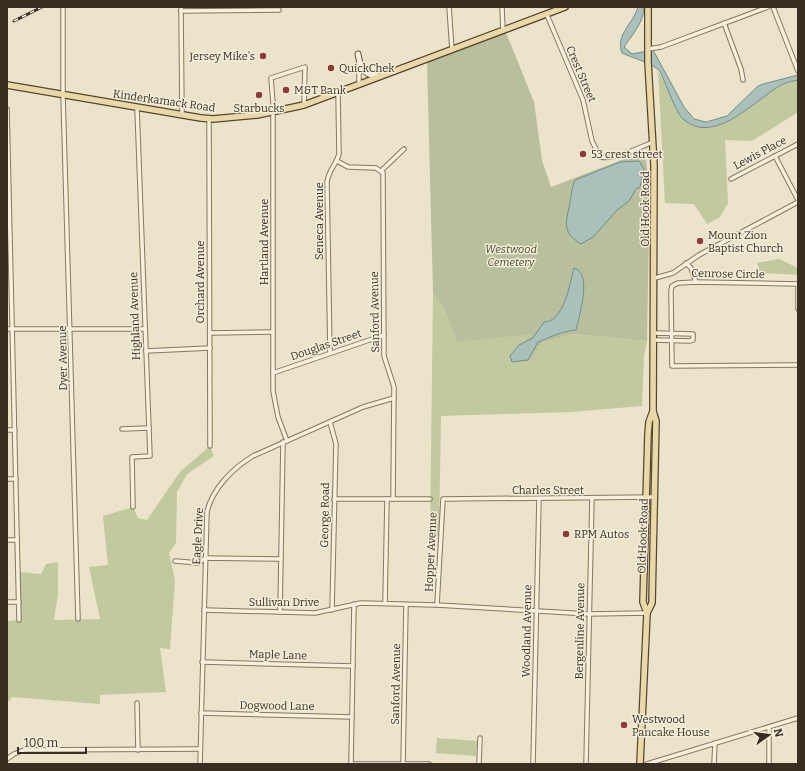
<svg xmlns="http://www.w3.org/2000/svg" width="805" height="771" font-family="Bitter,serif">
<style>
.green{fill:#c1c99e}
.cemetery{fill:#b8bf9c}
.water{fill:#aac0bb;stroke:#718e89}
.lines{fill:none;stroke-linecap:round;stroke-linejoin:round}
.street-casing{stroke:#867760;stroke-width:5.5}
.secondary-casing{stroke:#685843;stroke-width:7}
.primary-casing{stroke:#554533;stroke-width:8}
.street{stroke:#f6f0dc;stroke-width:3.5}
.secondary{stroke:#f6f0dc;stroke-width:5}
.primary{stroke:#ead9a6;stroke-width:5.5}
.rail-casing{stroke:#382e22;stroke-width:3}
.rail{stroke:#f3edd9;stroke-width:1.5;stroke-dasharray:4.5;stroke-linecap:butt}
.poi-dot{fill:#903a35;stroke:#f3edd9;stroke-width:1.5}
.labels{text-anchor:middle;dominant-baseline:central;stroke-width:3;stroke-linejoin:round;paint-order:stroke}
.poi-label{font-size:11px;fill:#382e22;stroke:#f3edd9;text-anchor:start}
.street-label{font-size:11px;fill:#382e22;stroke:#f3edd9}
.park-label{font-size:11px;font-style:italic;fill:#46532a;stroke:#f3edd9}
</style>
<rect width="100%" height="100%" fill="#ebe3ca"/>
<g class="green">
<polygon points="658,70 682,117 692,125 729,121 781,85 798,80 798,112 752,141 725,140 728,203 720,217 707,224 694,204 665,203"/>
<polygon points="779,259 798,268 798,275 760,273 757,263"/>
<polygon points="433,294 443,306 457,342 526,333 533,334 541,343 574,334 647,341 644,356 642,406 570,412 441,416 439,536 430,536"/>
<polygon points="210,446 214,456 187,474 177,492 176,543 169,553 175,580 170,649 160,648 166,692 100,695 100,704 12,697 7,703 7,621 19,620 18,572 41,574 46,564 58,562 58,594 54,620 100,619 89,567 108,565 103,516 133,507 138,518 147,520 180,472"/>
<polygon points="437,738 477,741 476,756 436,753"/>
</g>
<polygon class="cemetery" points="503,31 507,35 534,102 542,160 551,187 645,151 649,185 649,231 647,341 574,334 541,343 529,362 511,357 532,334 457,342 443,306 433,294 427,60"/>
<g class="water">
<path d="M638,7h6c0,15 -12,28 -20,40l8,7 21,-4 31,57 10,12 12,3 21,-6 31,-30 5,-2 35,-9v5c-5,1 -10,2 -15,4 -28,15 -69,64 -101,34 -6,-6 -18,-38 -22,-47 -10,-9 -25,-12 -38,-18 -7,-18 11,-29 16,-46z"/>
<path d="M639,161l5,8 -4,18 -4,2 -7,12 -12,9 -24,27 -12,7c-17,-10 -16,-19 -12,-36 2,-10 2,-18 6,-28l45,-18z"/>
<path d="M574,268c19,5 5,48 2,62 -14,1 -25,7 -38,12l-10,18 -16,2 -2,-6 9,-11 14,-7 11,-16c20,0 26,-39 30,-54z"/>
</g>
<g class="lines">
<g class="street-casing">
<g id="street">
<polyline points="63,7 63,95 78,619"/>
<polyline points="181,7 182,115"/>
<polyline points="449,7 452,50"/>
<polyline points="502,7 503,31"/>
<polyline points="773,7 798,71"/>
<polyline points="181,11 279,10"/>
<path d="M547,15l36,85 9,41 8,16c16,3 38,-9 53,-15"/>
<polyline points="724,23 741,69 743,80"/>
<polyline points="648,49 661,47 768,7"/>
<polyline points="359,61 359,85"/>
<polyline points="7,109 19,620"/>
<polyline points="209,119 210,446"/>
<polyline points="775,156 798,200"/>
<polyline points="337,161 348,167 376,168 383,173 384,356 394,387 393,499"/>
<polyline points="381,171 404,149"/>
<polyline points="731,179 798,144"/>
<polyline points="686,263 691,268 696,282"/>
<polyline points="655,278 673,273 699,255 798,202"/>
<polyline points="798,309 798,284 696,282 678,283 672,286 671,291 672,366 798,365"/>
<polyline points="7,329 145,329"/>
<polyline points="210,333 273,332"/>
<polyline points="654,333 693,334 693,340 690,341 655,340"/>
<polyline points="146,351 210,348"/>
<path d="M330,353l-3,-171c2,-13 9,-17 12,-28l-1,-61"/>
<polyline points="273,373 384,335"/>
<polyline points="330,422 336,444 332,610"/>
<polyline points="122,429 149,428"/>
<polyline points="7,430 15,430"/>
<polyline points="287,441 278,417 273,391 273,103 271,78 305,67 304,105"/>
<polyline points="7,479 16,479"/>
<polyline points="334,499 430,499"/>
<polyline points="133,507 132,457 150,456 137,108"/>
<polyline points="7,540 17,540"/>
<polyline points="175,561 199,563 205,558 281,559"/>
<polyline points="7,602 19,602"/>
<polyline points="385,603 387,499"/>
<polyline points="204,610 315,613 361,603 435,605"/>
<polyline points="280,612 283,442"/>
<polyline points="647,613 589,614 437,605 443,499 654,497"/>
<polyline points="202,662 353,666"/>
<polyline points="137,703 138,750"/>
<polyline points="201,713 352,717"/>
<polyline points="7,759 14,754 24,750 200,749"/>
<path d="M200,764l7,-252c5,-23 26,-44 46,-56l110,-49 31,-9"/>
<polyline points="351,764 354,604"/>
<polyline points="353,764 429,764"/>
<polyline points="403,764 406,605"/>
<polyline points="479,764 480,738"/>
<polyline points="533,764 539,499"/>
<polyline points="586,764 592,498"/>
<polyline points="647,764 798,718"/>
<polyline points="714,764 715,743"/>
<polyline points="769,764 769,727"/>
</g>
</g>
<g class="secondary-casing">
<path id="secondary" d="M358,54c2,14 7,22 21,22"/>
</g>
<g class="primary-casing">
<g id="primary">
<polyline points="7,85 201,118 213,119 257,115 304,105 565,7"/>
<polyline points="647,613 652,603 656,421 653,411 654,165 648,62 648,7"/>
<polyline points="640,764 647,613 643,602 648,434 649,422 653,411"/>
</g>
</g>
<use href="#street" class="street"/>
<use href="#secondary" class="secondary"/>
<use href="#primary" class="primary"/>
<g class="rail-casing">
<polyline id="rail" points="14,21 42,7"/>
</g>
<use href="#rail" class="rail"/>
</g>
<g class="poi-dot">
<circle cx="263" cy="56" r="4"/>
<circle cx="331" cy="68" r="4"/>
<circle cx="286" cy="90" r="4"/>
<circle cx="259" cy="95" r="4"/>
<circle cx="583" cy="154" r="4"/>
<circle cx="700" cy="241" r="4"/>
<circle cx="566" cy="534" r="4"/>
<circle cx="624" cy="725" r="4"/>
</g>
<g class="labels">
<g class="poi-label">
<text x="255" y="56" text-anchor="end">Jersey Mike's</text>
<text x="339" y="68">QuickChek</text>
<text x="294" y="90">M&amp;T Bank</text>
<text x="259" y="108" text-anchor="middle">Starbucks</text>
<text x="591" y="154">53 crest street</text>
<text x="708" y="235">Mount Zion<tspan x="708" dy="13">Baptist Church</tspan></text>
<text x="574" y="534">RPM Autos</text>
<text x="632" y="719">Westwood<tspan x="632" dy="13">Pancake House</tspan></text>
</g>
<g class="street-label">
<text transform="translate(581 74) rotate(67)">Crest Street</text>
<text transform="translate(164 101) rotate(8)">Kinderkamack Road</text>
<text transform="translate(760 153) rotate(-28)">Lewis Place</text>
<text transform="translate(645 209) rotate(-90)">Old Hook Road</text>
<text transform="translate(319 221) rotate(-90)">Seneca Avenue</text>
<text transform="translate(264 242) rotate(-90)">Hartland Avenue</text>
<text transform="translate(728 274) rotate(1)">Cenrose Circle</text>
<text transform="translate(200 282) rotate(-90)">Orchard Avenue</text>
<text transform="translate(375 312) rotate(-91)">Sanford Avenue</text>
<text transform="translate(135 316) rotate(-92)">Highland Avenue</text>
<text transform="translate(326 345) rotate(-19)">Douglas Street</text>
<text transform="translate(63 358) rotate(-91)">Dyer Avenue</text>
<text x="548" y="490">Charles Street</text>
<text transform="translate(325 515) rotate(-89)">George Road</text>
<text transform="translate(198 536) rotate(-87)">Eagle Drive</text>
<text transform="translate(643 536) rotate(-88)">Old Hook Road</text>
<text transform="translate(431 552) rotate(-87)">Hopper Avenue</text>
<text x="284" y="602">Sullivan Drive</text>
<text transform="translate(527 631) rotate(-89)">Woodland Avenue</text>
<text transform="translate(580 631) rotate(-89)">Bergenline Avenue</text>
<text transform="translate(278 655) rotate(2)">Maple Lane</text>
<text transform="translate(396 684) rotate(-89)">Sanford Avenue</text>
<text transform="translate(277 706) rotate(1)">Dogwood Lane</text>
</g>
<g class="park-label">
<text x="511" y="249">Westwood<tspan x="511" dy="13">Cemetery</tspan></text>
</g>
</g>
<rect width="805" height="771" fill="none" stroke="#382e22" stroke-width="16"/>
<g transform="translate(769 735) rotate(76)" stroke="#f3edd9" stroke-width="3" paint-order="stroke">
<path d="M0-3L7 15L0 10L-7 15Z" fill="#382e22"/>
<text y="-6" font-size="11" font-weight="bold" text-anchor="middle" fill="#382e22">N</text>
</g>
<path d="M18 747v6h68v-6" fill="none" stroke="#382e22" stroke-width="2"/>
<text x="24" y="747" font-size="12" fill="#382e22" stroke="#f3edd9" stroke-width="3" paint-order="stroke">100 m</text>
</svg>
